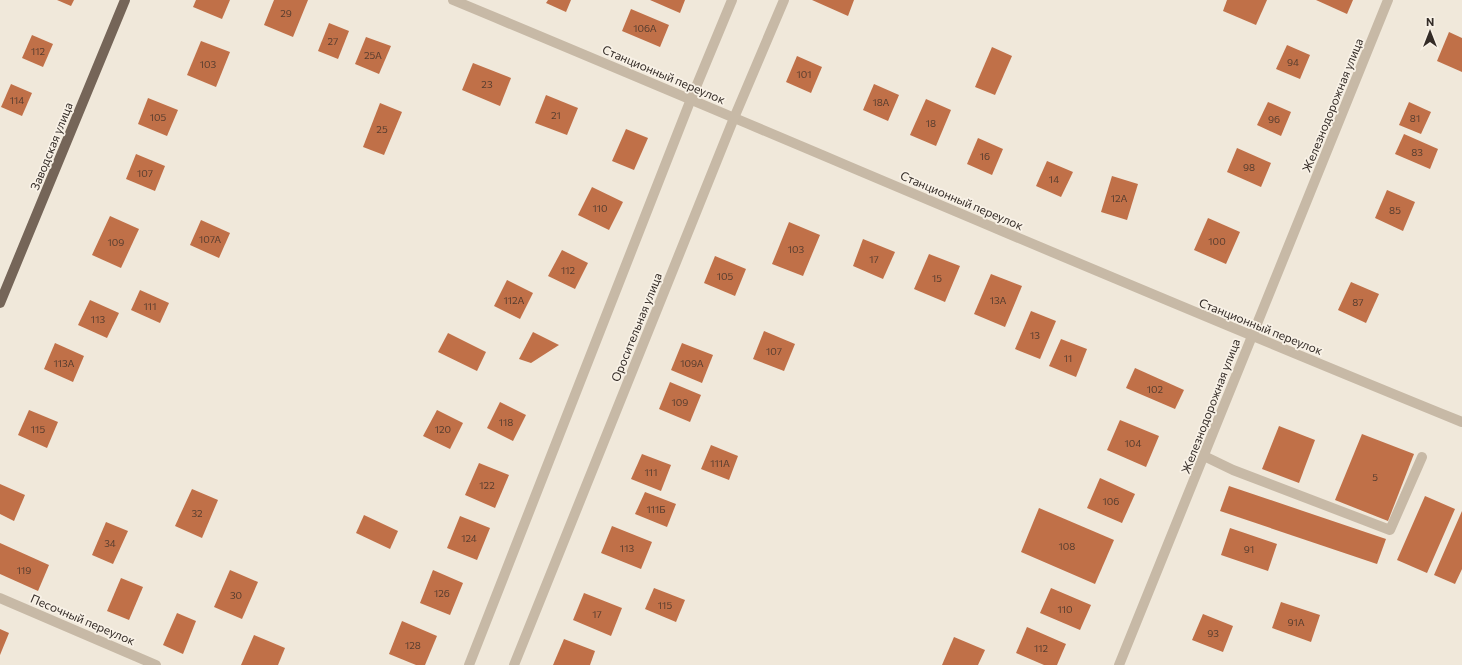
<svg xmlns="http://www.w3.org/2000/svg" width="1462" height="665" font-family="Commissioner,sans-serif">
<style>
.building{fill:#c07048}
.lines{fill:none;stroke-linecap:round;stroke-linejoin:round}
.minor{stroke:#c7b9a6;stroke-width:10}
.major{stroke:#756558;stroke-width:10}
.labels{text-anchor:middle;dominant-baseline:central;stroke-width:3.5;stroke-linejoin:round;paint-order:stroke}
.number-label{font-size:10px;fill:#573d2f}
.street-label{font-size:12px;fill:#342c27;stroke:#f8f1e6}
</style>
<rect width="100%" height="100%" fill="#f0e8da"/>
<g class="building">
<polygon points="57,0 74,0 71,6"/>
<polygon points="196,0 230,0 222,19 193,7"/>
<polygon points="274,0 308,0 293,37 264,25"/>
<polygon points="548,0 571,0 566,12 546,3"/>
<polygon points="650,0 685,0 680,13"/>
<polygon points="812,0 854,0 848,16"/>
<polygon points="1227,0 1267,0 1256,25 1223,11"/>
<polygon points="1316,0 1353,0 1347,14"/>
<polygon points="631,9 669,25 660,47 622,31"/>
<polygon points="329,23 349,31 338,59 318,51"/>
<polygon points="1449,32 1462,38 1462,72 1437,61"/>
<polygon points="32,35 53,44 43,67 22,58"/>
<polygon points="366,37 391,46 379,74 355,64"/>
<polygon points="201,41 230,52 216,87 187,75"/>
<polygon points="1287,45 1310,55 1300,79 1276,69"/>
<polygon points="992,47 1012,56 995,95 975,87"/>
<polygon points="797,56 822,67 811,93 786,82"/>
<polygon points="473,63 511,78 500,106 462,90"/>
<polygon points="11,84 32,93 22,116 1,107"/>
<polygon points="874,84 899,95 888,121 863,110"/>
<polygon points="546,95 578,108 567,135 535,123"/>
<polygon points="148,98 178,110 167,136 138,124"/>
<polygon points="926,99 951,110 936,146 910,135"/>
<polygon points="1268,102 1291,112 1281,136 1257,125"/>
<polygon points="1409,102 1431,112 1421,134 1399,125"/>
<polygon points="380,103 402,112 384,155 363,147"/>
<polygon points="626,129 648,138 634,170 612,161"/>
<polygon points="1404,134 1438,149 1430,169 1395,154"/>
<polygon points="978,138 1003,149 992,175 967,164"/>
<polygon points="1237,148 1271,163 1261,187 1227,172"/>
<polygon points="136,154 165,166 155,191 126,179"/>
<polygon points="1047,161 1073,172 1061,197 1036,186"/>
<polygon points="1112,176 1138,184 1127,220 1101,212"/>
<polygon points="592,187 623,202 609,230 578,215"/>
<polygon points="1387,190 1415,202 1403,231 1375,218"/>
<polygon points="110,216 139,229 121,268 92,255"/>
<polygon points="1208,218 1240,232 1226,264 1194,250"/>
<polygon points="201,220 230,233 219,258 190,245"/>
<polygon points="789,222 820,235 803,276 772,264"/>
<polygon points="863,239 895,252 883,279 853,266"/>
<polygon points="562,250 588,263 575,289 548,276"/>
<polygon points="929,254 960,266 945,302 914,289"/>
<polygon points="715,256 746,269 735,296 704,283"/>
<polygon points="991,274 1022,286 1005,327 974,314"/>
<polygon points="507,280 533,293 520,319 494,306"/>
<polygon points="1351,282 1379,294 1366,323 1338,310"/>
<polygon points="140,290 169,303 160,323 131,310"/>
<polygon points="90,300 119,313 107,338 78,325"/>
<polygon points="1031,311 1056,321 1040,359 1015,349"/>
<polygon points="764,331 795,344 784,371 753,359"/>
<polygon points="533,332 559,345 531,363 519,359"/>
<polygon points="448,333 486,352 477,371 438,352"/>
<polygon points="1061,339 1087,349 1076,377 1049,366"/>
<polygon points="55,343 84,356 73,382 44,369"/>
<polygon points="682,343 713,355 702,383 671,370"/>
<polygon points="1135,368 1184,390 1175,409 1126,388"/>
<polygon points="670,382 701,395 690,422 659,409"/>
<polygon points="500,402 526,415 513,441 487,428"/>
<polygon points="29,410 58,422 47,448 18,435"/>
<polygon points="437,410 463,423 450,449 423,436"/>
<polygon points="1120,420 1159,436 1146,467 1107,450"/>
<polygon points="1279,426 1315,440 1299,483 1262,469"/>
<polygon points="1362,434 1414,454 1388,521 1335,500"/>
<polygon points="711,445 738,456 729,480 701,469"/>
<polygon points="642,454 671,465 661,491 631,479"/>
<polygon points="479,463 509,475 495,508 465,495"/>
<polygon points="1100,478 1135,494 1122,523 1087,508"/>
<polygon points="0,484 25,495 14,521 0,514"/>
<polygon points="1229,486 1386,539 1377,564 1220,511"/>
<polygon points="192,489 218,500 202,538 175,526"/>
<polygon points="645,492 676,504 667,527 635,514"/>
<polygon points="1425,496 1455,509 1427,573 1397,560"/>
<polygon points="1039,508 1114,540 1095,584 1021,552"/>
<polygon points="1462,511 1462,569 1455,584 1434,575"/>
<polygon points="364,515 398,531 390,549 356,533"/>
<polygon points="460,516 490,528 477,560 447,548"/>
<polygon points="106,522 128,531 113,564 92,555"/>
<polygon points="612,526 652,542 641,569 601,553"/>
<polygon points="1230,528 1277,544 1268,571 1221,555"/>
<polygon points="0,543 49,565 38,591 0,574"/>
<polygon points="230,570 258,582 242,619 214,607"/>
<polygon points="433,570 463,583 450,615 420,603"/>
<polygon points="121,578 143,587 129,620 107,611"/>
<polygon points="654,588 685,600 676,622 645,609"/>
<polygon points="1051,588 1091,605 1080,630 1040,613"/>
<polygon points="584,593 622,608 611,636 573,620"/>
<polygon points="1281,602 1320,615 1311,642 1272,628"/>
<polygon points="177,613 196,621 183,654 163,645"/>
<polygon points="1203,614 1233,626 1223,652 1192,640"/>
<polygon points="402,621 437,636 425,665 416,665 389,654"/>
<polygon points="1027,627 1066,644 1057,665 1044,665 1016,653"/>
<polygon points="0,629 9,633 0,655"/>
<polygon points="254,635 285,648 278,665 241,665"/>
<polygon points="954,637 985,650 978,665 942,665"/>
<polygon points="564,639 595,651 590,665 553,665"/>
</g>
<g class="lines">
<g class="minor">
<path d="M453,0c337,140 671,285 1009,422"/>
<polyline points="1204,456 1233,470 1390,530 1422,457"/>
<polyline points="0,598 156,665"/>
<polyline points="469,665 691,99 732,0"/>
<polyline points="514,665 734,118 784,0"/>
<polyline points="1119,665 1388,0"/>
</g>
<polyline class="major" points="0,303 125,0"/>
</g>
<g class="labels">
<g class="number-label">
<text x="286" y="13">29</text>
<text x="645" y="28">106А</text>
<text x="333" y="41">27</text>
<text x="38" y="51">112</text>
<text x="373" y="55">25А</text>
<text x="1293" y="62">94</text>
<text x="208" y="64">103</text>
<text x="804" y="74">101</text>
<text x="487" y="84">23</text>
<text x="17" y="100">114</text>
<text x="881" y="102">18А</text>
<text x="556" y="115">21</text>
<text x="158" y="117">105</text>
<text x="1415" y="118">81</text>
<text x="1274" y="119">96</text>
<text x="931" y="123">18</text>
<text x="382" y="129">25</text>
<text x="1417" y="152">83</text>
<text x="985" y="156">16</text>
<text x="1249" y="167">98</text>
<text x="145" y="173">107</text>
<text x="1054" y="179">14</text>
<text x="1119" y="198">12А</text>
<text x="600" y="208">110</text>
<text x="1395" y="210">85</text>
<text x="210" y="239">107А</text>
<text x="1217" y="241">100</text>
<text x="116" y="242">109</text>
<text x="796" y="249">103</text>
<text x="874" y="259">17</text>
<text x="568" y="270">112</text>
<text x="725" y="276">105</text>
<text x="937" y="278">15</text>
<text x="514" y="300">112А</text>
<text x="998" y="300">13А</text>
<text x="1358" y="302">87</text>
<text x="150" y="306">111</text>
<text x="98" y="319">113</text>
<text x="1035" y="335">13</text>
<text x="774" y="351">107</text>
<text x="1068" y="358">11</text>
<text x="64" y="363">113А</text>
<text x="692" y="363">109А</text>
<text x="1155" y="389">102</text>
<text x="680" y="402">109</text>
<text x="506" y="422">118</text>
<text x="38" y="429">115</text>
<text x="443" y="429">120</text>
<text x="1133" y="443">104</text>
<text x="720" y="463">111А</text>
<text x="651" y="472">111</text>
<text x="1375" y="477">5</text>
<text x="487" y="485">122</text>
<text x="1111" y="501">106</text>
<text x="656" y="509">111Б</text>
<text x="197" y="513">32</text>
<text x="469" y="538">124</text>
<text x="110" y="543">34</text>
<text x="1067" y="546">108</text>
<text x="627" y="548">113</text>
<text x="1249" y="549">91</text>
<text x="24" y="570">119</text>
<text x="442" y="593">126</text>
<text x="236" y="595">30</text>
<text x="665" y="605">115</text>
<text x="1065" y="609">110</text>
<text x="597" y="614">17</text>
<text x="1296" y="622">91А</text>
<text x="1213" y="633">93</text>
<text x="413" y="645">128</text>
<text x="1041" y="648">112</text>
</g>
<g class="street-label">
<text transform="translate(664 74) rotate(23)">Станционный переулок</text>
<text transform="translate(1332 105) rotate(-68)">Железнодорожная улица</text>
<text transform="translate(51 146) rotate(-68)">Заводская улица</text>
<text transform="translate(962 200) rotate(23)">Станционный переулок</text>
<text transform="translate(1261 326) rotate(22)">Станционный переулок</text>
<text transform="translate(636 327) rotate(-68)">Оросительная улица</text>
<text transform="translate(1210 406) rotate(-69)">Железнодорожная улица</text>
<text transform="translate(83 619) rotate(23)">Песочный переулок</text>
</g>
</g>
<g transform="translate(1430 32)" stroke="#f8f1e6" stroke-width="3" paint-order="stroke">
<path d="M0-3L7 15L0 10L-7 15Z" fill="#342c27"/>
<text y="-6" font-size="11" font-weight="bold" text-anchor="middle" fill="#342c27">N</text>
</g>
</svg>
